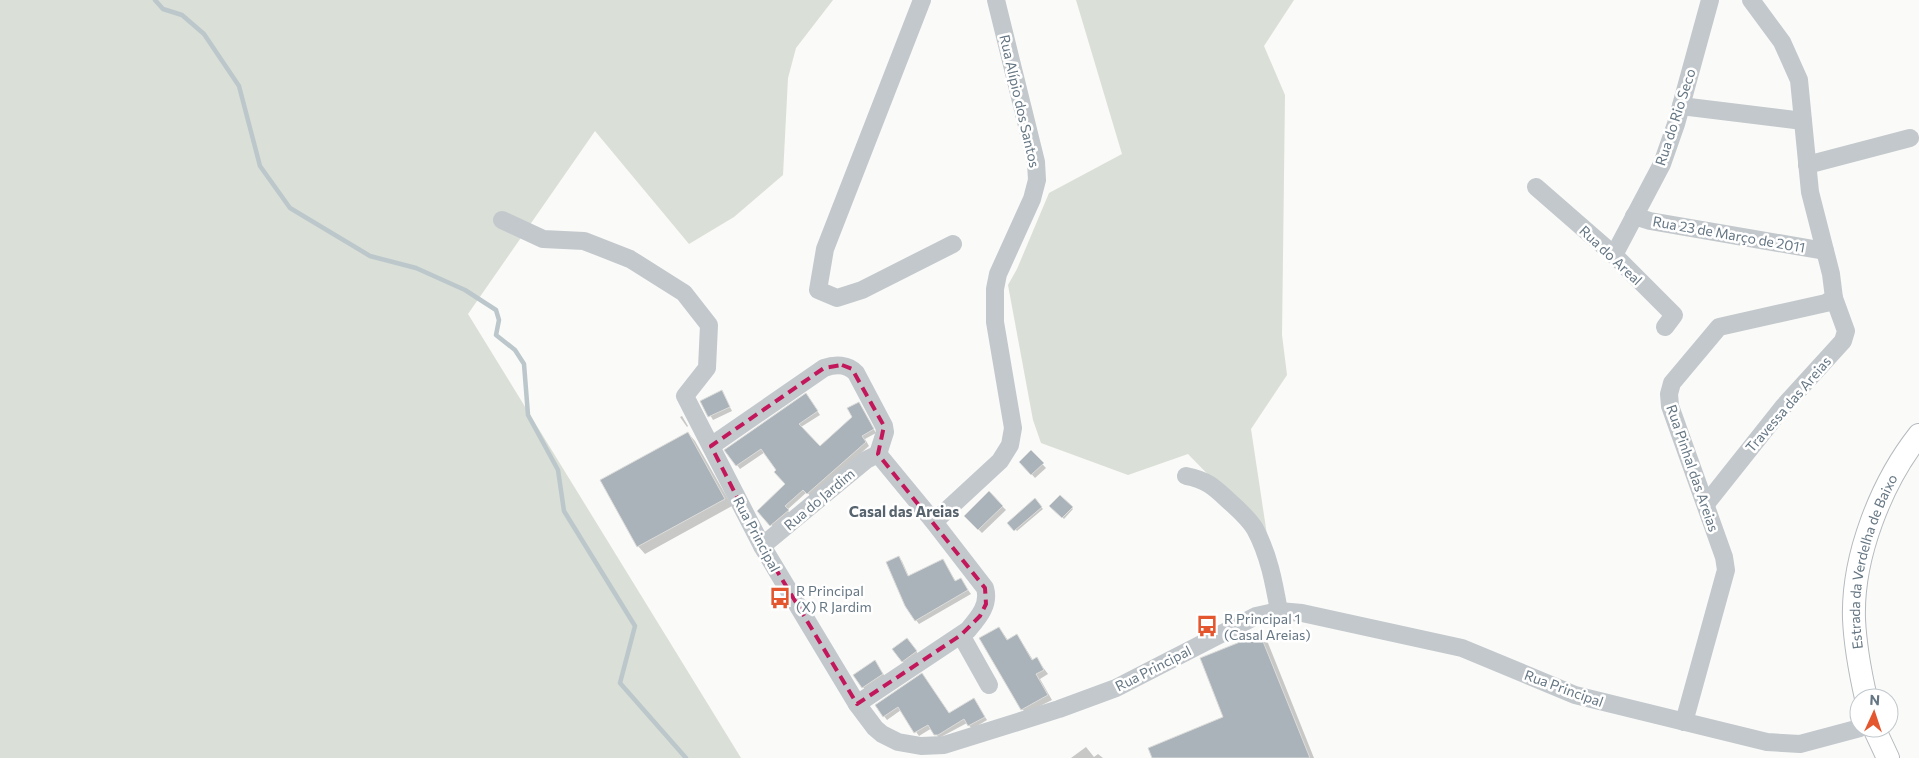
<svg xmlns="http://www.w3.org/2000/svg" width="1919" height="758" font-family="Commissioner,sans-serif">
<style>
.green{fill:#dadfd7}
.shadow{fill:#0003}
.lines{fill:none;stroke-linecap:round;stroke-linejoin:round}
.stream{stroke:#bbc7cb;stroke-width:4.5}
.building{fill:#aab3b9;stroke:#dcdcda}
.major-casing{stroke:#b5babe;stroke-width:24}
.minor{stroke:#c3c8cc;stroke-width:18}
.major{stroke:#fff;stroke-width:22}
.marked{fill:none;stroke:#c2185b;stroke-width:4;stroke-dasharray:10 6;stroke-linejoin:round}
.labels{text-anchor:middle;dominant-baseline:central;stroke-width:5;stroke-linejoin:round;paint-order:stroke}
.street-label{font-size:14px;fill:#657683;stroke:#fff}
.poi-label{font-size:14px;fill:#657683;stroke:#fff;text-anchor:start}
.neighbourhood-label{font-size:15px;font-weight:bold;fill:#57646e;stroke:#fff}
</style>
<rect width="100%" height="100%" fill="#fafaf8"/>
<g class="green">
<polygon points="0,0 833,0 796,48 788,78 783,175 734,217 689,244 595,131 468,314 741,758 0,758"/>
<polygon points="1076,0 1294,0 1264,46 1285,95 1282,335 1287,375 1251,429 1267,535 1188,454 1128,475 1041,443 1033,420 1008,285 1017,269 1049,193 1122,154"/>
</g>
<g class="shadow">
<polygon points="722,392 732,411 713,420 702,401"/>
<polygon points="809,398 820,415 801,427 820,447 853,417 859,404 876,433 865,439 869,446 811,497 807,492 787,510 791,514 774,528 759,511 787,485 765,452 740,469 737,465"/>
<polygon points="682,416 688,426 687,427 680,417"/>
<polygon points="688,433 695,441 732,506 645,554 638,546"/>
<polygon points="1031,452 1046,468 1035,478 1021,462"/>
<polygon points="989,493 1006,510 982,533 965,516"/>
<polygon points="1060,497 1073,509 1064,519 1051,506"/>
<polygon points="1035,500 1043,509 1017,531 1009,523"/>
<polygon points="899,558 902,561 909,577 943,560 956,582 960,579 971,594 919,624 916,620"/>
<polygon points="999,628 1008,640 1017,635 1033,660 1036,658 1048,674 1040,679 1052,700 1026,713 1022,709"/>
<polygon points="1260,635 1268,643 1314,758 1154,758 1225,717"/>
<polygon points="910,643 919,655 906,664 902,661"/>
<polygon points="875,662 886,678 866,691 863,687"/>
<polygon points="922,675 949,714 974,700 987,720 972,729 967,723 939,738 932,728 919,736 901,710 887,720 884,716"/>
<polygon points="1086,747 1094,757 1098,754 1103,758 1071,758"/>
</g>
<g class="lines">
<polyline class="stream" points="155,0 163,9 182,15 204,34 239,86 260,166 290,208 370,256 416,268 465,290 496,310 499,320 496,335 515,350 524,364 528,415 558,470 564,511 635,626 620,683 686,758"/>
</g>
<g class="building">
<polygon points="722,390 730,407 708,417 700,401"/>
<polygon points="806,393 818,411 799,424 820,446 852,417 847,408 859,402 874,429 862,436 866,442 807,494 803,490 785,506 789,510 770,526 757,511 785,484 774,472 776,470 761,449 736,466 724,450"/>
<polygon points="688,432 725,499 637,547 600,480"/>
<polygon points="1031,450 1044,463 1031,475 1019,462"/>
<polygon points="989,491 1003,506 978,530 964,516"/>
<polygon points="1060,495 1073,507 1062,518 1049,506"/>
<polygon points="1035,498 1042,507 1014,531 1007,523"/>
<polygon points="899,556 908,576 943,559 955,581 961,578 968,590 915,621 905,606 886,562"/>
<polygon points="999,627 1007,640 1017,634 1032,660 1037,657 1044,670 1036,674 1048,695 1021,710 979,638"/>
<polygon points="1260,634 1310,758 1152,758 1148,748 1223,717 1200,658"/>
<polygon points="907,638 917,651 902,662 892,649"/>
<polygon points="875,660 883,674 862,688 853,675"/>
<polygon points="922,673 949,713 974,698 985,717 968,726 964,719 938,735 934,735 928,725 914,733 898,707 883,717 875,705"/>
</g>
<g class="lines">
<g class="major-casing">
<g id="major">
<path id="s1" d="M1866,698c-5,-22 -11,-57 -12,-79 -2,-62 27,-136 65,-184"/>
<polyline points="1874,728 1888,758"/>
</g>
</g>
<g class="minor">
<polyline points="922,0 825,249 818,290 837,298 862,290 953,244"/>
<polyline points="1681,106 1803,121"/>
<polyline points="1807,165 1910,138"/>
<polyline points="1536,187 1614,255 1674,315 1665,327"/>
<polyline points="1634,216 1650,221 1825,251"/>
<polyline points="502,220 543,239 584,241 630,259 684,293 709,325 707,368 685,396 762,546 810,626 857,704 875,728 882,734 898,742 921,746 944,745 1059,709 1116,688 1256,616 1279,611 1302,613 1462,648 1575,695 1767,742 1800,744 1860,728"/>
<polyline points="1614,255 1662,164 1676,124 1710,0"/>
<path d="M711,446l113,-78c11,-4 24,-4 32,5l28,53 1,6 -7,22"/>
<path d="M1186,476c21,4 28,11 43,25 9,8 20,18 26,28 14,26 19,54 24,82"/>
<polyline points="1706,504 1783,407 1843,341 1846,331 1834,298"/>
<polyline points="934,522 1000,461 1010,445 1013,428 995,322 995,289 998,274 1032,199 1037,180 1036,162 996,0"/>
<polyline points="762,546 866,460 878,454"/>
<polyline points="961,635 989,685"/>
<path d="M857,704l111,-74c10,-12 22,-25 17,-42l-51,-66 -56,-68"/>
<polyline points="1684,722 1726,570 1724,557 1670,406 1669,394 1672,383 1719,327 1826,303 1834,298 1831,274 1810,192 1799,80 1782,42 1751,0"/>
</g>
<use href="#major" class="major"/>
</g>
<path class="marked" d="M842,365l10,4 32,57 -6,28 107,134 1,16 -6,12 -19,19 -104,69 -95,-158 -51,-100 113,-78z"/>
<defs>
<g id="bus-bare" transform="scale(1.725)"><path d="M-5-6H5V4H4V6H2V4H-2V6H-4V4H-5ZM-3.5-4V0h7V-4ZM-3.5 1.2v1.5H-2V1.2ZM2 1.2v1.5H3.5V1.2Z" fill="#e4572e" stroke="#fff" stroke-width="2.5" paint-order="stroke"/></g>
</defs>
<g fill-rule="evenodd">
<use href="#bus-bare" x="780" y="598"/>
<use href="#bus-bare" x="1207" y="626"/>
</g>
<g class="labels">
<g class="street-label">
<text transform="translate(1020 101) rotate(77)">Rua Alípio dos Santos</text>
<text transform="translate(1675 117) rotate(-72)">Rua do Rio Seco</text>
<text transform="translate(1729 234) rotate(10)">Rua 23 de Março de 2011</text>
<text transform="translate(1611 255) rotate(43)">Rua do Areal</text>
<text transform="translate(1788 404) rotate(-49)">Travessa das Areias</text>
<text transform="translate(1693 468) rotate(71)">Rua Pinhal das Areias</text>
<text transform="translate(819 499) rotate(-40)">Rua do Jardim</text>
<text transform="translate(757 534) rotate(62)">Rua Principal</text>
<text stroke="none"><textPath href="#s1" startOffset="140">Estrada da Verdelha de Baixo</textPath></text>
<text transform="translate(1153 668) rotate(-27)">Rua Principal</text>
<text transform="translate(1564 688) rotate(20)">Rua Principal</text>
</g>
<g class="poi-label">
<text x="796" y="590">R Principal<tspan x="796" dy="16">(X) R Jardim</tspan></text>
<text x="1224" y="618">R Principal 1<tspan x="1224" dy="16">(Casal Areias)</tspan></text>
</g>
<g class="neighbourhood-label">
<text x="904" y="511">Casal das Areias</text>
</g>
</g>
<g transform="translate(1874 713) rotate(3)"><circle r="24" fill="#ffffff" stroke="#c1c8cd"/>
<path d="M0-4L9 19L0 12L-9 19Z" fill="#e4572e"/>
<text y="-8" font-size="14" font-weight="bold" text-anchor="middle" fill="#657683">N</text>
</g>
</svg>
